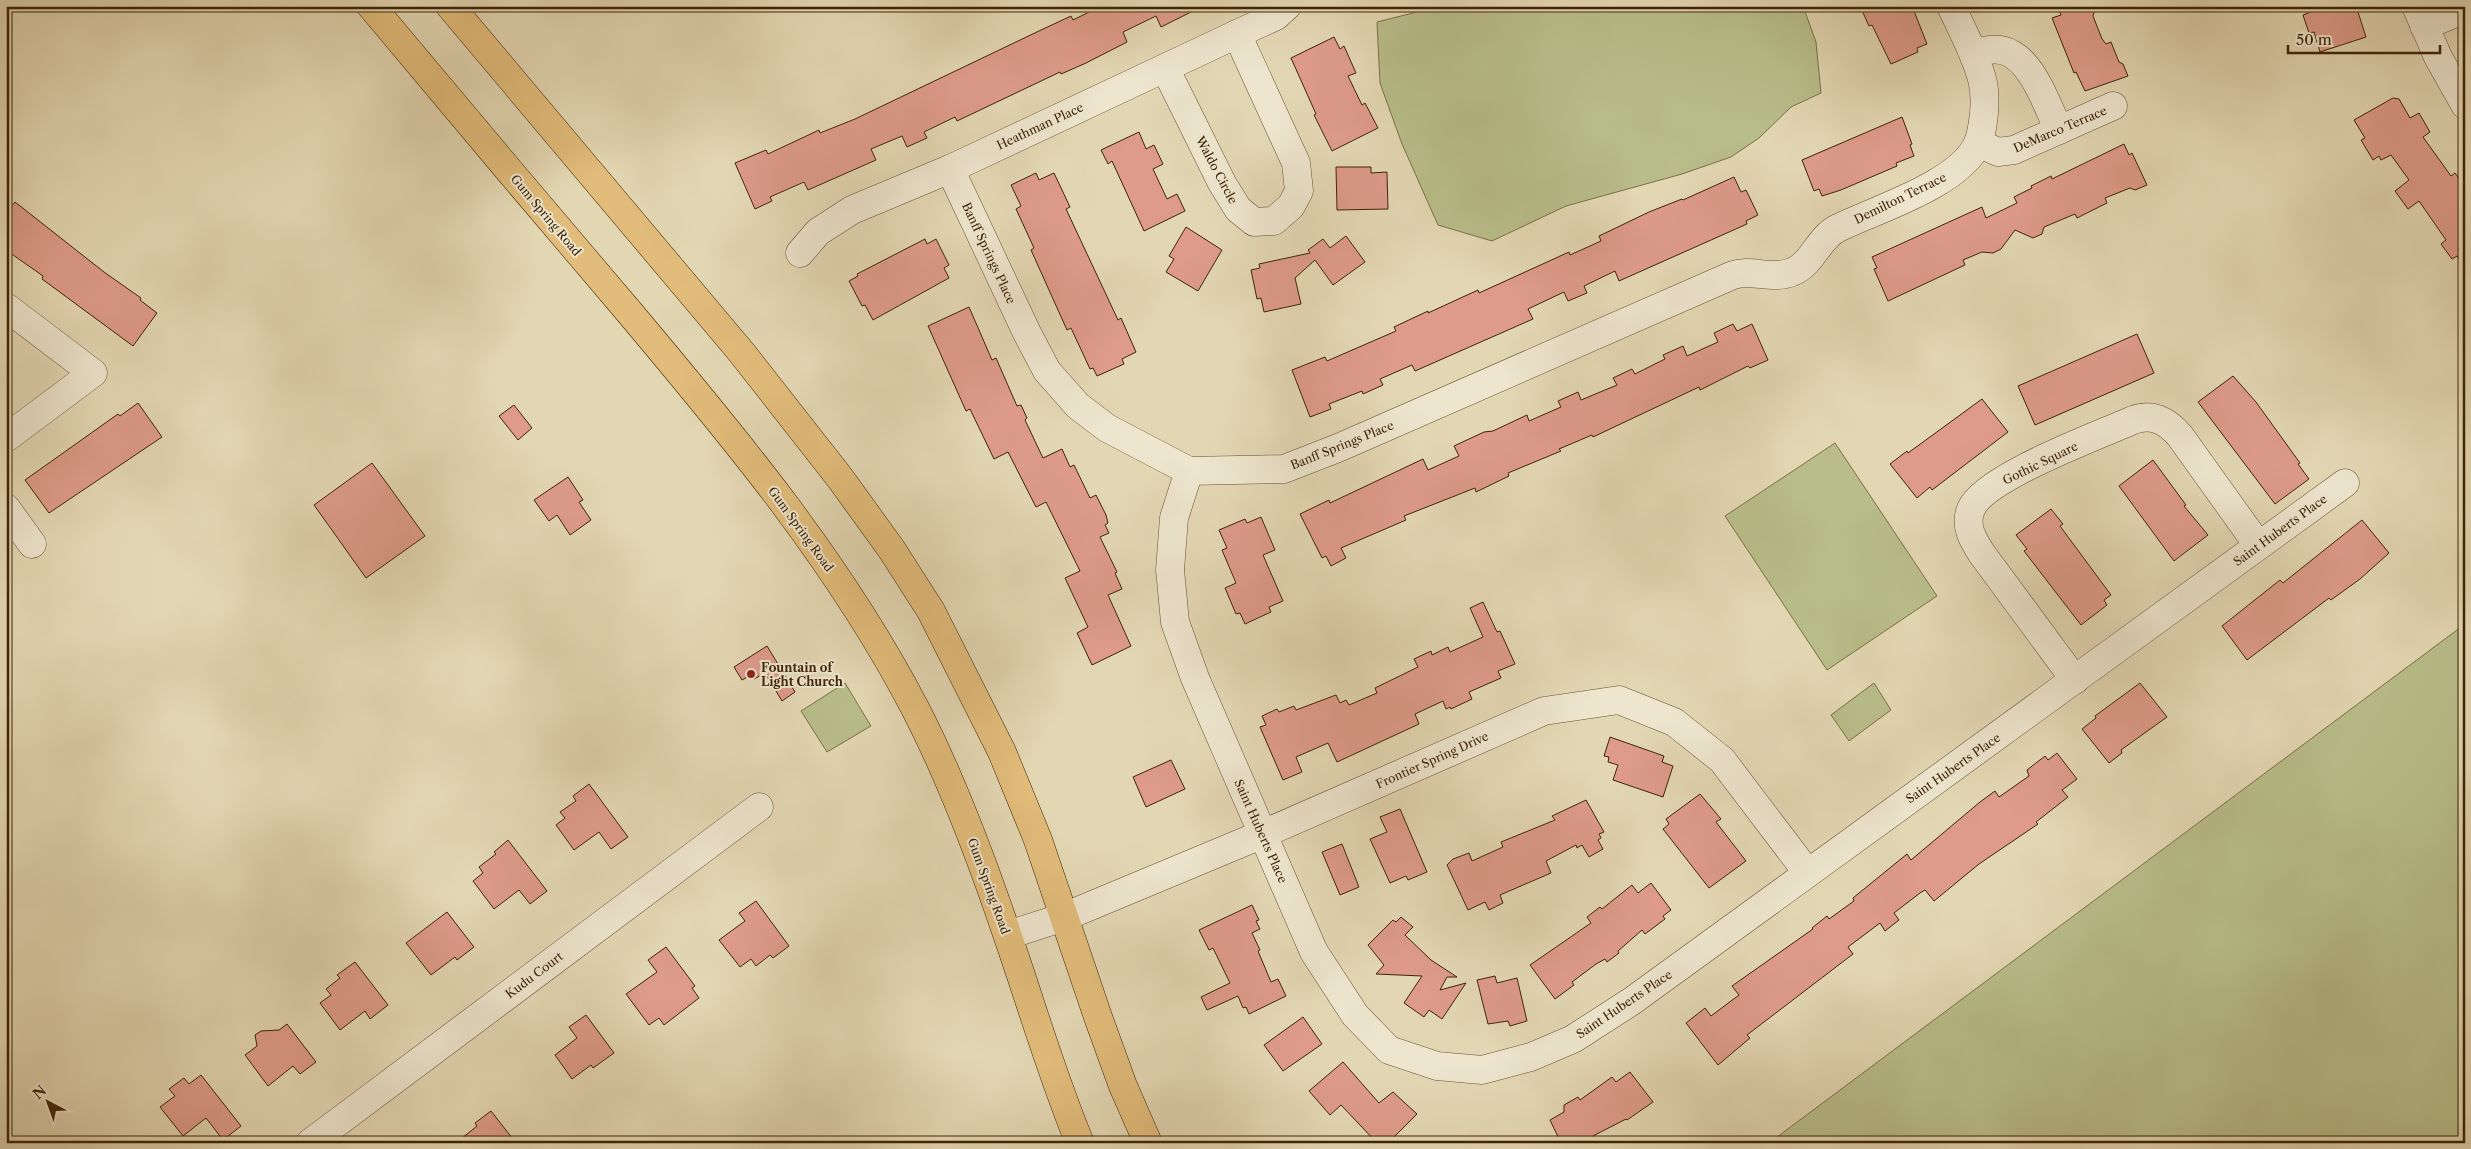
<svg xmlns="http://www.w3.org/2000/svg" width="2471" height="1149" font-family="'Libre Caslon Text',serif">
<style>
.green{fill:#b8bd89;stroke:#7b7048}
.building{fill:#de9b8a;stroke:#3e2407}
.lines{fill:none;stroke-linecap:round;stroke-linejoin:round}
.minor-casing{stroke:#675132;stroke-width:29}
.major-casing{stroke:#3e2407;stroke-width:29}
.minor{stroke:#ede5ce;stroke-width:28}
.major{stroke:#e2bc7a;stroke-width:28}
.poi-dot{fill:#8f2418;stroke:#ede5ce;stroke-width:2}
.labels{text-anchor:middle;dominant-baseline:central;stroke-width:4;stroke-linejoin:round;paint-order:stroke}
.street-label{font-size:12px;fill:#3e2407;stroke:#ede5ce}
.poi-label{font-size:12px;font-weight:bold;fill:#3e2407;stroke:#ede5ce;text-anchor:start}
</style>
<rect width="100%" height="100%" fill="#e3d7b3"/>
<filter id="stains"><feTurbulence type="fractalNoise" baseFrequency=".004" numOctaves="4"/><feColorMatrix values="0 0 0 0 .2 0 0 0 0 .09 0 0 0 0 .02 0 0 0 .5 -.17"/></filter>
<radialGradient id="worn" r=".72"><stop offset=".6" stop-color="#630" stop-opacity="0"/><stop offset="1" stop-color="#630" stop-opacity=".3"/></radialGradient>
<g class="green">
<polygon points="1441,6 1803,6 1816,42 1821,93 1791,107 1759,138 1731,157 1682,174 1566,206 1492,241 1438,225 1402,144 1380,83 1377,22"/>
<polygon points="1835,443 1937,596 1827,670 1725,516"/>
<polygon points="2465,624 2465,1143 1769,1143"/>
<polygon points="845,683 871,726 827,752 801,711"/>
<polygon points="1874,683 1891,710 1849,741 1831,715"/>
</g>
<g class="building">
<polygon points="1101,6 1203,6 1161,27 1156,16 1123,32 1127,42 1086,63 1061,74 1060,72 957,121 955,117 924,132 927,138 907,147 902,136 871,149 876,160 808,190 804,182 770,197 772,201 755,209 735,163 766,150 768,154 819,130 820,133 855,119 1041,30 1071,16 1073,20"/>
<polygon points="1860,6 1912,6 1927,44 1917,48 1918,52 1891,64 1872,25 1869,26"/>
<polygon points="2070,6 2096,6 2093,16 2102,39 2106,44 2111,42 2119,62 2123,64 2128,76 2085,91 2076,72 2074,73 2052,18 2061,15 2059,10"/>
<polygon points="2318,6 2356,6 2366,37 2320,52 2314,32 2309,33 2303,15 2311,12 2310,9"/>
<polygon points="1334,37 1340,49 1344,46 1356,73 1348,76 1362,105 1365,103 1378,128 1332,151 1314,115 1316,114 1291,58"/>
<polygon points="2393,98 2399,99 2410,118 2419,113 2430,132 2423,137 2451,176 2455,173 2465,187 2465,266 2457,256 2452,259 2441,244 2446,240 2419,201 2408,209 2395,191 2409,180 2391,155 2381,160 2379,156 2373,160 2361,140 2365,138 2354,120"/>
<polygon points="1902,117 1912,144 1910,145 1914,156 1896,163 1897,166 1841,190 1822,196 1819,189 1814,191 1802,160"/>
<polygon points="1139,132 1146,149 1154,145 1163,164 1153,169 1167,199 1177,194 1185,211 1144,231 1112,161 1108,164 1101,150"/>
<polygon points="2124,144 2129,155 2132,153 2147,185 2135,190 2130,188 2105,198 2107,203 2077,218 2075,214 2044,227 2042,234 2033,238 2015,230 2001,249 1993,253 1982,252 1963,260 1965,265 1888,301 1874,269 1877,268 1872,257 1982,207 1986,218 2017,203 2014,197 2032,188 2031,186 2051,176 2052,179"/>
<polygon points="1336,167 1371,167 1371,173 1387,172 1388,209 1337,210"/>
<polygon points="1036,173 1039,180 1054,173 1070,207 1066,209 1118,320 1121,318 1136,352 1122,359 1124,364 1097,376 1093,368 1090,369 1071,328 1067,330 1031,250 1034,248 1016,209 1021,206 1011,185"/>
<polygon points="1734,177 1741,192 1746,190 1758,215 1746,221 1747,224 1619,281 1615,271 1584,286 1587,293 1568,301 1564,292 1528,309 1533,319 1415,371 1412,365 1380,379 1383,385 1363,394 1362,391 1329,404 1331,409 1310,417 1292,370 1325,357 1327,361 1396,331 1394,327 1428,311 1428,313 1478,290 1479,293 1569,252 1570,255 1601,241 1599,236 1649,212 1682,199 1683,200"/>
<polygon points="15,202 104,272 141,298 140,300 157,313 133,346 42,279 43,276 6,250 6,214"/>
<polygon points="1186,227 1222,250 1198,291 1166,272 1174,259 1169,256"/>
<polygon points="1346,236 1365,262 1333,285 1315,260 1295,278 1301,304 1264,312 1261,298 1257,299 1251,270 1260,268 1259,264 1310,253 1308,250 1323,239 1330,248"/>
<polygon points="925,239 927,244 936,239 949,265 944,268 949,278 873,320 865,305 862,306 849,281 858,276 857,274"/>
<polygon points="969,307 992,360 996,358 1017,406 1021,405 1027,418 1025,420 1043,458 1062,449 1070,467 1074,465 1090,498 1096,495 1106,515 1108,523 1105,525 1109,533 1100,537 1117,572 1115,573 1122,589 1108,595 1131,646 1092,665 1077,633 1088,627 1065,578 1080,571 1046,502 1036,507 1008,452 994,459 970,409 966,411 928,326"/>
<polygon points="1733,324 1737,331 1752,324 1768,360 1750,368 1748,366 1700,390 1699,387 1593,437 1592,435 1559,449 1561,451 1508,473 1509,476 1476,492 1475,488 1404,516 1406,520 1341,548 1346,558 1331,566 1326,556 1322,558 1300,514 1329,500 1330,503 1423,459 1428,470 1459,456 1454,446 1484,432 1493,431 1527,415 1529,421 1561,407 1558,401 1578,392 1581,400 1617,385 1613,378 1632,369 1635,374 1665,359 1663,355 1683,346 1687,356 1718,342 1714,333"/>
<polygon points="2137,334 2154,373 2035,425 2018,386"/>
<polygon points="2233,376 2256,402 2300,463 2298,464 2309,479 2275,504 2198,402"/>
<polygon points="1982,399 2008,432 1932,490 1930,487 1917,498 1890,464 1907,451 1908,453"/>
<polygon points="138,403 162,437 49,513 25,480 118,414 120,416"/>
<polygon points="514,405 532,428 518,440 499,416"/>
<polygon points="2153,460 2186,505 2184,506 2208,535 2174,561 2119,486"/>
<polygon points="372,463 425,536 366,578 314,505"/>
<polygon points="568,477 583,500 579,502 591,520 570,535 557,515 549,521 534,500"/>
<polygon points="2051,509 2063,524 2060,526 2111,595 2104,600 2107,605 2081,625 2024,551 2027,549 2016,535"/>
<polygon points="1261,517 1275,550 1263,555 1283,601 1269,607 1271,612 1245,624 1240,613 1236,614 1225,588 1236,583 1222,550 1227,548 1219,530 1245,519 1247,523"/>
<polygon points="2362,520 2389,553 2360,579 2331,600 2329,598 2247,660 2222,626 2280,580 2283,583"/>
<polygon points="1483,602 1497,632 1500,631 1515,664 1498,671 1501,678 1469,692 1472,699 1451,709 1450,707 1446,709 1443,701 1415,714 1419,724 1337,762 1328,743 1296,757 1302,772 1283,780 1260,727 1266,725 1262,716 1277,709 1279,712 1294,706 1296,710 1336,695 1340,703 1346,700 1349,705 1377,693 1375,688 1418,667 1414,659 1431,651 1432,655 1448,647 1450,652 1483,637 1470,608"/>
<polygon points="767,646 795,692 782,701 765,673 754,679 751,675 742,680 734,667"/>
<polygon points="2140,683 2167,717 2121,750 2122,753 2109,763 2082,729 2096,718 2095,716"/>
<polygon points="1610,737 1664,756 1662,762 1673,766 1663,797 1613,780 1618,765 1608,762 1609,757 1604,756"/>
<polygon points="2057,753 2077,779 2062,790 2068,797 2036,822 2038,824 1979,864 1934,901 1925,890 1920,893 1894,913 1899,920 1885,931 1880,923 1848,947 1853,954 1747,1035 1750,1038 1718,1065 1686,1023 1705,1008 1711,1016 1739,995 1732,986 1813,929 1812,928 1827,916 1829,919 1854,901 1853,898 1907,854 1911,860 1980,802 1995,791 1999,797 2029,776 2027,770 2045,756 2048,760"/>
<polygon points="1171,760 1185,789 1146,807 1133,777"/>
<polygon points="589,784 628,837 611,849 599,832 574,850 556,825 565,818 560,812 576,801 573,796"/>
<polygon points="1700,794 1721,819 1716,822 1746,861 1709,888 1663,829 1669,824 1666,819"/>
<polygon points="1586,800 1604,832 1599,834 1601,838 1598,840 1603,849 1589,857 1582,845 1577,848 1576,845 1546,861 1551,873 1500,895 1503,903 1489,910 1485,902 1468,910 1447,865 1453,859 1469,853 1472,861 1503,847 1501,842 1555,820 1552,816"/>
<polygon points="1400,809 1427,872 1408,880 1406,876 1390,883 1370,839 1387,832 1380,817"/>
<polygon points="508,840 547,891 530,904 519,890 494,909 473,881 483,873 479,867 496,854 494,852"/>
<polygon points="1342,844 1359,887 1340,895 1322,852"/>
<polygon points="1651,883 1671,910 1663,916 1665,919 1645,934 1642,930 1618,951 1619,953 1607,962 1605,959 1596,964 1572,982 1574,985 1555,999 1530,965 1591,923 1587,917 1600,907 1602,909 1632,885 1638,893"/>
<polygon points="756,901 789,946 773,958 770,955 756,966 751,959 740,967 719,940 745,921 739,913"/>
<polygon points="1252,905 1259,920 1256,921 1260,929 1252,933 1260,950 1258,951 1271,982 1278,979 1286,996 1249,1014 1246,1007 1243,1008 1238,996 1207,1010 1201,997 1230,983 1213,948 1209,950 1199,930"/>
<polygon points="447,912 474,947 457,960 455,957 431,975 406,943"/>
<polygon points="1401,917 1413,927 1405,935 1431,960 1457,977 1447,977 1440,990 1466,983 1442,1019 1429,1010 1424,1017 1404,1003 1422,976 1376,974 1384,965 1368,945 1393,920 1396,922"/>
<polygon points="666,947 695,986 692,988 699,998 664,1025 659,1018 649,1025 626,994 657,972 648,960"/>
<polygon points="355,962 388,1005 370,1019 365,1011 340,1030 320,1003 331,995 326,989 340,978 337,975"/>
<polygon points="1495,976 1497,983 1517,978 1527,1021 1510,1026 1508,1021 1488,1024 1477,980"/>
<polygon points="586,1015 614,1053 593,1068 591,1065 572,1079 555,1055 577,1038 569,1027"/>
<polygon points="1303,1017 1322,1044 1283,1071 1264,1045"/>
<polygon points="287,1024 316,1062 300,1074 293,1066 268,1086 245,1055 257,1046 255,1035 261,1031 279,1030"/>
<polygon points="1343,1062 1379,1103 1393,1092 1417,1114 1388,1143 1377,1143 1341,1105 1330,1115 1309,1091"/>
<polygon points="1630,1072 1653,1102 1627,1120 1626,1119 1593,1136 1597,1143 1561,1143 1550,1120 1564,1112 1564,1105 1578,1097 1580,1100 1612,1077 1616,1082"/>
<polygon points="201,1075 241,1126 223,1140 206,1118 183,1136 160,1107 175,1096 169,1089 184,1078 189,1084"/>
<polygon points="491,1111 516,1143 456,1143 477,1126 475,1123"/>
</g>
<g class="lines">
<g class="minor-casing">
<g id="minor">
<polyline points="2416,6 2438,57 2465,105"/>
<polyline points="2424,26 2465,9"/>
<path d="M1974,55c50,-25 68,41 85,75"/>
<polyline points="1165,68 1222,183 1238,209 1254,222 1274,221 1291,206 1299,191 1296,163 1237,34"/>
<polyline points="1978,143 1998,152 2014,150 2113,106"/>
<path d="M950,169l77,164 20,38 31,35 29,22 82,43 95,-2 54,-21 395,-173c19,-6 40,5 59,-3 21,-8 26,-34 46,-44 39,-19 122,-44 140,-85 4,-10 5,-20 6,-30 1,-11 1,-23 -2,-34 -7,-26 -20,-49 -31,-73"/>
<polyline points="800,253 818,232 852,210 950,169 1237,34 1276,16 1287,6"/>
<polyline points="6,307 93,373 6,438"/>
<polyline points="1189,471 1174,518 1170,570 1175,622 1195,678 1314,952 1355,1015 1389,1050 1437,1066 1482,1070 1531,1057 1573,1039 1632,1001 2345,483"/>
<polyline points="6,508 32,544"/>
<path d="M2075,680l-93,-126c-9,-14 -18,-28 -11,-45 13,-32 129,-74 162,-89 19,-7 34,1 47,16l78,109"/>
<polyline points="1008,935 1064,917 1263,834 1544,711 1619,700 1674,722 1722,760 1807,872"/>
<polyline points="310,1143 759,807"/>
</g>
</g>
<g class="major-casing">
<g id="major">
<path d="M371,6c86,103 172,205 259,307 105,125 211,252 286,397 37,72 66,150 92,227 24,69 44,139 72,206"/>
<polyline points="450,6 742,353 840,478 892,550 931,611 1002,752 1038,840 1098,1017 1123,1086 1148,1143"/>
</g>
</g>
<use href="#minor" class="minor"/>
<use href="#major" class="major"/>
</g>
<circle class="poi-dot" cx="751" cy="674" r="5"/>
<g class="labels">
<g class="street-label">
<text transform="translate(1040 126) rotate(-25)">Heathman Place</text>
<text transform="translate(2060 129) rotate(-23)">DeMarco Terrace</text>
<text transform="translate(1217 170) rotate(62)">Waldo Circle</text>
<text transform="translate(1900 198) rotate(-26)">Demilton Terrace</text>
<text transform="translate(546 215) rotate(50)">Gum Spring Road</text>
<text transform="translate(989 253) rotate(65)">Banff Springs Place</text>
<text transform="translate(1342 445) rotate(-22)">Banff Springs Place</text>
<text transform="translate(2040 463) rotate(-26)">Gothic Square</text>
<text transform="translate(801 529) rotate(54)">Gum Spring Road</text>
<text transform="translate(2280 530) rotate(-36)">Saint Huberts Place</text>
<text transform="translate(1432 760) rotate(-24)">Frontier Spring Drive</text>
<text transform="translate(1953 768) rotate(-35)">Saint Huberts Place</text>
<text transform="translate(1261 831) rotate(66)">Saint Huberts Place</text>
<text transform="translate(989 886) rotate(70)">Gum Spring Road</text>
<text transform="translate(534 975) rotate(-37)">Kudu Court</text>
<text transform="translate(1624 1004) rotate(-34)">Saint Huberts Place</text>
</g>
<g class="poi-label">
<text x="761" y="667">Fountain of<tspan x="761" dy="14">Light Church</tspan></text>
</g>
</g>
<rect width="2471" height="1149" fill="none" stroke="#e3d7b3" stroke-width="25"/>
<rect x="8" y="8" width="2456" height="1134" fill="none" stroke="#3e2407" stroke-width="2.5"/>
<rect x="12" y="12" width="2446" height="1124" fill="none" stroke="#3e2407"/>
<g transform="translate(48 1102) rotate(319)" stroke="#ede5ce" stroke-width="4" paint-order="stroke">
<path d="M0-4L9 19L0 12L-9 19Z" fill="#3e2407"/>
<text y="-8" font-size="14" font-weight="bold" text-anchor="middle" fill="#3e2407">N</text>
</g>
<path d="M2288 45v8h152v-8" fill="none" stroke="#3e2407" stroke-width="2.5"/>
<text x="2296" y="45" font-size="15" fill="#3e2407" stroke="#ede5ce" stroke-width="4" paint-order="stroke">50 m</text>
<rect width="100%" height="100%" filter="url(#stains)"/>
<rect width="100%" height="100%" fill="url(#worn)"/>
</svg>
